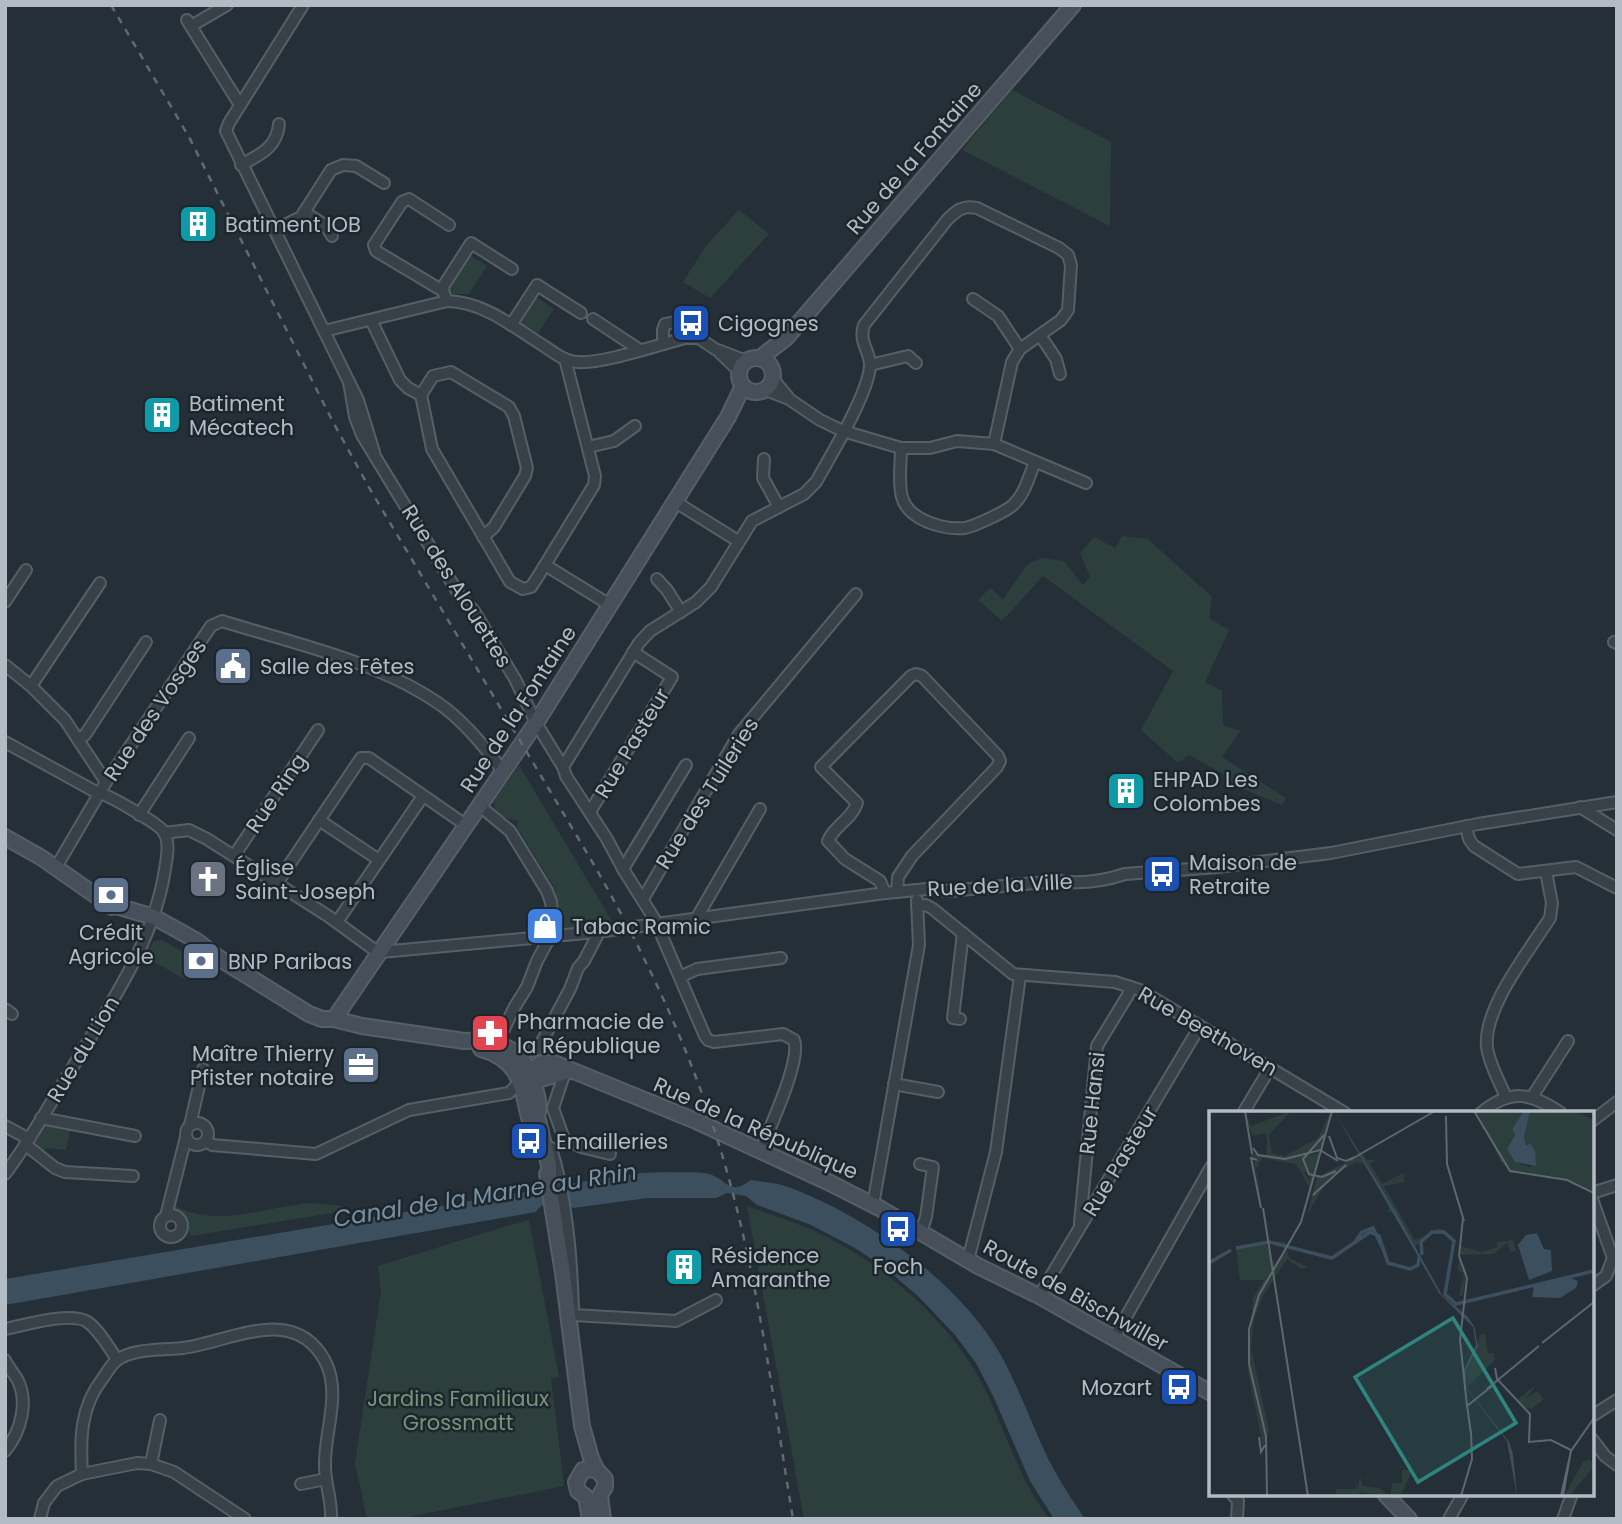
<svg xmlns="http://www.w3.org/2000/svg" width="1622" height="1524" font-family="Poppins,sans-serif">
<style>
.green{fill:#2d3f3d}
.water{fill:#3c4f5e}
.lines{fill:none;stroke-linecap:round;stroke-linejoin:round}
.street-casing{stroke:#565f65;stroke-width:14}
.secondary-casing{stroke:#565f65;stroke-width:18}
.street{stroke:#384148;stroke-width:10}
.secondary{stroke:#47505a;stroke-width:14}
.rail{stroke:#5f6a73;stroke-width:2.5;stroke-dasharray:7 7;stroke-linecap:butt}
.labels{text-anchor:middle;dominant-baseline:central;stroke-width:5;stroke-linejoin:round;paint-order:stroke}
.street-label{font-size:21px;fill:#b3bcc4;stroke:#1d262c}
.poi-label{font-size:21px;fill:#b3bcc4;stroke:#1d262c;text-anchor:start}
.park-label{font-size:21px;fill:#749678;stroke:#1d262c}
.water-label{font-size:23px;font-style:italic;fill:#7890a3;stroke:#1d262c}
.inset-river{fill:none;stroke:#3c4f5e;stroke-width:3.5}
.inset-road{fill:none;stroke:#5e676f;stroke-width:2}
.view{fill:#30847f;fill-opacity:0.15;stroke:#30847f;stroke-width:3.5}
.inset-edge{fill:none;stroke:#b3bcc4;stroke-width:3.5}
</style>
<rect width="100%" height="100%" fill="#252f37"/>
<g class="green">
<polygon points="1012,90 1111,142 1110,226 962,150"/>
<polygon points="739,210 769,234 710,298 683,282 706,246"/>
<polygon points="470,255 487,266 469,294 452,294 449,288"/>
<polygon points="536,297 554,309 537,335 523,325 521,321"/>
<polygon points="1122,536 1148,539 1212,597 1209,618 1229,630 1205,682 1222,691 1223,725 1240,731 1222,757 1286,798 1282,805 1236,786 1223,774 1189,755 1178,763 1141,730 1173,671 1043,576 1002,621 978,600 990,588 1003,599 1027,565 1041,558 1064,561 1083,585 1090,576 1080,553 1094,537 1115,548"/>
<path d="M519,765l94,158 -47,6 -6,-3 -5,-37 -38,-62 1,-6c-14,-3 -21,-5 -25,-19z"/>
<polygon points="162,940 197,960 186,980 144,956 154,941"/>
<polygon points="42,1123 71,1127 66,1150 48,1148 39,1152 30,1144"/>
<path d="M312,1203l30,3 8,4 -159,26 -9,-19 -9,-5 2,-6c45,23 90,0 137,-3z"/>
<path d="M747,1206c22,8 44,15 65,24 67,30 137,89 171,155 16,32 27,66 43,97 7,13 15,25 23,37h-245z"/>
<path d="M529,1220l30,157 -8,1 13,108 -151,30v3h-46l-12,-56 26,-172 -3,-25c51,-15 100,-32 151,-46z"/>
</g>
<path class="water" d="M668,1172c10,1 36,-1 44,3 15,6 18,21 39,5 12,2 26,3 37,7 79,29 173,96 214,170 16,30 28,62 42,93 11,24 26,47 41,69h-31l-24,-38 -36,-83 -18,-35 -21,-28 -37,-39 -33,-28 -30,-20 -44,-23 -54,-20 -11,-9 -19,-3 -11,5h-68l-75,10 -9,-7c-10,2 -23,1 -28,11l-531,93v-26l530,-89 3,5 6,2 21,-8 2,-5 74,-11z"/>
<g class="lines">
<g class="street-casing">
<g id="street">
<polyline points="303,5 229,123 226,131 349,382"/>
<polyline points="187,20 240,105"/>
<polyline points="191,26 227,5"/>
<path d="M241,165c18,-10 36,-17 38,-41"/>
<polyline points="304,212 326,226 332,236"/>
<polyline points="274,230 301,217 331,170 343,165 356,166 384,183"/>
<polyline points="443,291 376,251 374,245 402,202 409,199 449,225"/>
<polyline points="445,296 443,291 444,285 471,243 512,269"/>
<polyline points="973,299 998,316 1020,349"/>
<polyline points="593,319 640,350"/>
<polyline points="371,320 400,380 408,388 421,395 432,449 510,582 523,589 531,587 537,578 594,485 595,476 565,359"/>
<polyline points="511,325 537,285 581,313"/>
<path d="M324,331l123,-30c38,1 66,26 97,45 10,7 22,16 34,16 25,2 80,-17 107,-24h12"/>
<polyline points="1040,335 1056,359 1060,374"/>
<polyline points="663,344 663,330 665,324 675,322 715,349 746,361"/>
<polyline points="720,353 739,371"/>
<polyline points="870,365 908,356 916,363"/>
<polyline points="773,379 788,397"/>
<polyline points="766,390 789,399 820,420 843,431 901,448 930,448 957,441 994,444 1086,483"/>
<polyline points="421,395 433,376 451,372 509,407 514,416 527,468 525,476 494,527 483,537"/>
<polyline points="588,447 614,441 635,426"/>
<path d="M901,448c0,15 -3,35 1,49 6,23 41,33 63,31 10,-2 42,-17 48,-23 12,-11 16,-29 22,-43"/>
<path d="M374,452l-16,-52 -9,-18 6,35 7,18 98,161 14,15 41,68 21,44 27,44 3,9 41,63 16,30 32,51 50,116 3,4 6,2 69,-8 11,6c8,20 -25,88 -33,111"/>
<polyline points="764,459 763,478 779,507"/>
<polyline points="674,501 738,541"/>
<polyline points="545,565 610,605"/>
<polyline points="657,579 667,590 681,612"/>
<polyline points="5,602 26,570"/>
<polyline points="1614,642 1617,643"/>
<polyline points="5,665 31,686 65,720 106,782"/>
<polyline points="31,686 100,583"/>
<polyline points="78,739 85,735 146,642"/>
<path d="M5,742l91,50c10,1 63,32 68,40 6,11 3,25 1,37 -11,74 -57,138 -94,201 -22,35 -41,71 -66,104"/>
<path d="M563,767l76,-124 11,-12 46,-29 15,-15 41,-66 52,-27 12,-12c15,-27 51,-86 54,-115 1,-16 -12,-24 -6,-42l83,-105c10,-10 16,-15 30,-12l82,40 9,7 3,10 -3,45 -7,10 -41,29 -8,13 -18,82"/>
<polyline points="480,806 510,831 547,891 551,902 555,936"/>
<polyline points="1580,807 1617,830"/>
<polyline points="590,812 672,677 633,652"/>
<polyline points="139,815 189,738"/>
<polyline points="319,820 379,860"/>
<polyline points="1466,826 1469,839 1474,846 1518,874 1576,867 1617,888"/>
<polyline points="164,833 189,830 207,839 328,916 380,954"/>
<polyline points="234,856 318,730"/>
<path d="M55,869l51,-87 105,-156 11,-5c73,23 161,41 223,87 23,18 41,41 58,63"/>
<polyline points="623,869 686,765"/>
<polyline points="277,883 361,758 369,758 467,826"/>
<path d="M885,893l-5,-12 -35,-22 -17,-18c6,-15 24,-22 29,-38l-36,-36 90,-91 5,-2 6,2 76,80 2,5 -3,6 -85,89 -14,21 -1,15"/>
<polyline points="643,899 739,734 856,594"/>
<polyline points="917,906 926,905 933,909 1013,974 1115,982 1140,990 1345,1113"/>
<polyline points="696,919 760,809"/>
<polyline points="337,922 423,796"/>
<path d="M381,952l216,-20 288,-39 42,-4 22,2 108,-10c23,3 47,0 68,-7l93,-7 113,-14 147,-29 139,-22"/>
<polyline points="680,977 697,969 781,958"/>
<polyline points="5,1009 12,1014"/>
<polyline points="960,1019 953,1018 963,933"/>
<polyline points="494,1050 514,1008 527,987 537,961 550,937"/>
<polyline points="519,1054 538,1049 570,989 578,968 584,961 597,936 597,932"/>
<polyline points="565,1072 553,1108 564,1139 581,1147 610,1154"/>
<polyline points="894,1084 938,1092"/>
<polyline points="1532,1097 1568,1041"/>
<path d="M1506,1098c-6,-16 -17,-34 -19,-51 -4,-39 42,-96 63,-129l2,-15 -6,-31"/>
<polyline points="1243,1113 1270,1068"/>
<path d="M1481,1113c30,-25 50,-20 80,0"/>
<polyline points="41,1118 135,1136"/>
<polyline points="1592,1121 1617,1102"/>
<circle cx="197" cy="1134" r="11"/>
<polyline points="190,1125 203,1069"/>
<polyline points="5,1126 29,1139"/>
<polyline points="206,1141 212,1145 316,1154 409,1110 509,1093 521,1081"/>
<polyline points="26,1145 55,1168 65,1172 133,1176"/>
<path d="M551,1148c16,52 20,106 22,160"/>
<polyline points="920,1164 933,1167 926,1217 921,1232"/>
<polyline points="1592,1193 1617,1185"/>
<polyline points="1592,1199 1613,1258 1606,1276 1592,1286"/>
<polyline points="873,1205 919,945 917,900"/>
<circle cx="171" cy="1226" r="11"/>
<polyline points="166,1216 186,1137"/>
<polyline points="1080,1223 1097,1046 1128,995 1130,987"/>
<polyline points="968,1260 996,1152 1020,976"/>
<polyline points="1039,1296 1200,1026"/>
<polyline points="574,1315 676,1321 716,1300"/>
<path d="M5,1329c20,-4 63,-17 81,-8 13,8 22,26 31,38"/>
<polyline points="1114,1338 1211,1167"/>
<path d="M5,1360c3,7 8,12 12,19 12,22 4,53 -12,72"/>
<polyline points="1592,1416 1617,1400"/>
<polyline points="1592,1439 1605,1456 1617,1465"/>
<polyline points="151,1464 160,1420"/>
<path d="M82,1474c-2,-35 -2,-67 21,-96 4,-6 8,-13 13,-17 15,-13 49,-11 67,-13 47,-6 111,-45 142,13 17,32 -1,71 0,105 0,18 7,34 6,53"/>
<polyline points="301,1484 326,1479"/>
<polyline points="1232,1494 1238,1501 1237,1519"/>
<polyline points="40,1519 44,1503 57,1486 82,1474 137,1463 151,1464 174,1472 245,1519"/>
<polyline points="1449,1519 1463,1494"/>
<polyline points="1563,1519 1572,1494"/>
</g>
</g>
<g class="secondary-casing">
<g id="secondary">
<circle cx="756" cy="375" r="17"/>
<polyline points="760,358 786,338 1073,5"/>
<polyline points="5,837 42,858 112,907"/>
<path d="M106,903l48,14 43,24 20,16 92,57 13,5h12l28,7 102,15c37,-2 62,9 71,47 3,10 5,18 2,28l12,49v15"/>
<polyline points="334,1019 536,723 728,417 743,386"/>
<path d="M481,1049c45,12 40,45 52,83"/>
<polyline points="521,1081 541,1063 554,1063 696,1121 830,1183 881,1209 978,1266 1039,1296 1211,1393"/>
<path d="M526,1081c13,1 30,-8 45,-10"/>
<polyline points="547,1174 563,1273 582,1426 591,1458 596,1469 605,1479 605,1487 600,1495 603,1519"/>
<polyline points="1385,1494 1409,1519"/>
<polyline points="590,1519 586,1497 578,1491 576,1482 583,1470 596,1469"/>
</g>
</g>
<use href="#street" class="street"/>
<use href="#secondary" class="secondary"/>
<path class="rail" d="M111,5l78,132 144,285 38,69 219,367c55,95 102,194 133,300 35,118 50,241 70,361"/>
</g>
<defs>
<g id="building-square" transform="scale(2.0125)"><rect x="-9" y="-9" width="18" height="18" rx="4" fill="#0f9aa8" stroke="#1d262c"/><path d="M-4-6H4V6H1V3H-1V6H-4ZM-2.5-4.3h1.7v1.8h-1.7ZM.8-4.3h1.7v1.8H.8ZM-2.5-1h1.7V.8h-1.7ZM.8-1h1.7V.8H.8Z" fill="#fff"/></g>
<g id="bus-square" transform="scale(2.0125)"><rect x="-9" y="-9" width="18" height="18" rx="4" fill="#1a4fb4" stroke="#1d262c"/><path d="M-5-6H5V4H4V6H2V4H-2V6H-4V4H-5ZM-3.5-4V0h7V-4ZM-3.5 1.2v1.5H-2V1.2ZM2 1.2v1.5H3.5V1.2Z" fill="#fff"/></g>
<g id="civic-square" transform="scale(2.0125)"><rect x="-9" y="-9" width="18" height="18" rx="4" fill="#5c6f8a" stroke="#1d262c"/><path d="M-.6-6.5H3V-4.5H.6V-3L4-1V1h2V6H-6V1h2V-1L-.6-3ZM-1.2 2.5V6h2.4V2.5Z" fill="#fff"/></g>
<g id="church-square" transform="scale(2.0125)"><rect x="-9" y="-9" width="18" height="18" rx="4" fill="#6b7280" stroke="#1d262c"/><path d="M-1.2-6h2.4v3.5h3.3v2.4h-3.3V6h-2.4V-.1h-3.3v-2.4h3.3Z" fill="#fff"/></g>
<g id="bank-square" transform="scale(2.0125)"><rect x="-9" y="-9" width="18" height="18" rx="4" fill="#5c6f8a" stroke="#1d262c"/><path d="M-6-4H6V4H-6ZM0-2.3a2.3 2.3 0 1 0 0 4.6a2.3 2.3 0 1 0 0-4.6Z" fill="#fff"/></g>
<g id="shop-square" transform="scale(2.0125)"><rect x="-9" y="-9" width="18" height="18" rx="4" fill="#3f7fe0" stroke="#1d262c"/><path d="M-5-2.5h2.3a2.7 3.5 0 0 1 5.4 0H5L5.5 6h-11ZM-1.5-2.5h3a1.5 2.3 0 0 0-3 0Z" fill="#fff"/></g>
<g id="pharmacy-square" transform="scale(2.0125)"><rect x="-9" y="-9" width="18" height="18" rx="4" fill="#e0444e" stroke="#1d262c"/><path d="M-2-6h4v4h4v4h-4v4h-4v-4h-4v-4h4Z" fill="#fff"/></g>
<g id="office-square" transform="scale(2.0125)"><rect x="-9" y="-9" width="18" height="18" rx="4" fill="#5c6f8a" stroke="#1d262c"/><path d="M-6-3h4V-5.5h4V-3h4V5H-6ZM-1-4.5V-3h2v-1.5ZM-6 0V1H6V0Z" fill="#fff"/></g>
</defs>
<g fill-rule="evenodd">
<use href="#building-square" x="198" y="224"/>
<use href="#bus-square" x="691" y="323"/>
<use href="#building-square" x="162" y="415"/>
<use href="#civic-square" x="233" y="666"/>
<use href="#building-square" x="1126" y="791"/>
<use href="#bus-square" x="1162" y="874"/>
<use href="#church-square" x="208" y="879"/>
<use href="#bank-square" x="111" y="895"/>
<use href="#shop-square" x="545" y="926"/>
<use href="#bank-square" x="201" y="961"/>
<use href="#pharmacy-square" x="490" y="1033"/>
<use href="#office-square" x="361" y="1065"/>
<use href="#bus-square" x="529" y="1141"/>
<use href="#bus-square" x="898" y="1229"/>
<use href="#building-square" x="684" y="1267"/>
<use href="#bus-square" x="1179" y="1387"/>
</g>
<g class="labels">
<g class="street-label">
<text transform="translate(914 158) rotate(-49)">Rue de la Fontaine</text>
<text transform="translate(457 586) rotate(58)">Rue des Alouettes</text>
<text transform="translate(518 709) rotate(-57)">Rue de la Fontaine</text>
<text transform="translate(155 710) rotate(-56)">Rue des Vosges</text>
<text transform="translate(632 743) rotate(-59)">Rue Pasteur</text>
<text transform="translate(276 793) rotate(-56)">Rue Ring</text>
<text transform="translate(707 793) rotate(-58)">Rue des Tuileries</text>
<text transform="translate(1000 885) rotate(-3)">Rue de la Ville</text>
<text transform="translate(1208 1031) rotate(30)">Rue Beethoven</text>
<text transform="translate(83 1049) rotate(-59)">Rue du Lion</text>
<text transform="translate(1092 1103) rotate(-84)">Rue Hansi</text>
<text transform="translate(756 1128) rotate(24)">Rue de la République</text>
<text transform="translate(1120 1161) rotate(-59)">Rue Pasteur</text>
<text transform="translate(1076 1295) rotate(29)">Route de Bischwiller</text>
</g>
<g class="poi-label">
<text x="225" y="224">Batiment IOB</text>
<text x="718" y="323">Cigognes</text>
<text x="189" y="403">Batiment<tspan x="189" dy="24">Mécatech</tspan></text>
<text x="260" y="666">Salle des Fêtes</text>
<text x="1153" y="779">EHPAD Les<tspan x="1153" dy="24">Colombes</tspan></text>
<text x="1189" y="862">Maison de<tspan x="1189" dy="24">Retraite</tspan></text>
<text x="235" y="867">Église<tspan x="235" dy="24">Saint-Joseph</tspan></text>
<text x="572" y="926">Tabac Ramic</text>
<text x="111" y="932" text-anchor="middle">Crédit<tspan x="111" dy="24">Agricole</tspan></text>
<text x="228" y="961">BNP Paribas</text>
<text x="517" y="1021">Pharmacie de<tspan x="517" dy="24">la République</tspan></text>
<text x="334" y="1053" text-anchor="end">Maître Thierry<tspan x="334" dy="24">Pfister notaire</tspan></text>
<text x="556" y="1141">Emailleries</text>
<text x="711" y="1255">Résidence<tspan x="711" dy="24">Amaranthe</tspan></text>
<text x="898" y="1266" text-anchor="middle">Foch</text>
<text x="1152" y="1387" text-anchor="end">Mozart</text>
</g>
<g class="park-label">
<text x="458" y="1398">Jardins Familiaux<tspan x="458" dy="24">Grossmatt</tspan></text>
</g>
<g class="water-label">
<text transform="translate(485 1195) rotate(-9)">Canal de la Marne au Rhin</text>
</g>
</g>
<g transform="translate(1209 1111)">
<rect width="385" height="385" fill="#252f37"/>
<path d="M36,0l6,15 40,-15 -22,24 3,18 13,3 33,-18 13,-27 -10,39 -10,-1 -6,3 9,-1 -5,5 12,-5 -6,25 -12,-5 7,10v-6l5,2 -4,13 -15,-26 -34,-6 -6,11 3,17 2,21 -7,-44 3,-3v-3l-5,3 -2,-23 3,16 6,2 8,-1v-16l-2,-5 -12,3 -4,-9v6zM267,0h48l-12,18 3,6 -8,14 8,13 14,5 7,-2 -4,-22 -6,4 -2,-10 6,-26h45l19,9v71l-24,-11 -58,-8 -11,-10zM154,43l4,6h10l-7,3 12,21 21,-11 2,9 -21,4 31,54 25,-12 7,7 -12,-2 -21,14 -21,-34 -6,-2 3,-3 -26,-44 -8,-2 -28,17 -21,36 10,-38zM304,129l3,11 -5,1 -4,-9 -13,11 -34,1 6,17 -3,24h-4l5,-23 -6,-2 2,-25 22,6 15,-5v-5zM60,130l16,1 4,16 19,9 -7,2 -14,-10 -24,37 -9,24 -3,28 18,83 -6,15 -15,-75 5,-73 11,-18h-24l-4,-31 30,-5 8,20 12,-15zM272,223h4l3,19h5l2,7 -28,27v-17zM327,274l-10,14 11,-8 7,8 -12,10 -6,-1 -8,-9zM381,348l4,8 -24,28 -6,1 19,-34zM146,359l2,19 3,-13 3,10 16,2 10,8 -29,-4 -1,4h-23v-7h20zM193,359h10l-6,15 -6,11h-10l2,-13h10z" fill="#2d3f3d"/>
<path d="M125,0l62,101 46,83 25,21 7,10 4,20 -12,24v17l43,55 4,12 4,42 -10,-55 -43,-56v-15l12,-25 -3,-18 -34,-34zM315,0h6l-6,26 2,9 5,-3 4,9 1,14 -21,-4 -8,-13 8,-14 -3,-6zM328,122l7,16 7,1 1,21 -23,9 -11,-35 8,-10zM362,167l7,3 -2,7 -16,10 -28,-1 2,-11z" fill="#3c4f5e"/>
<path class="inset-river" d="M146,131l7,-10 11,-4 11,23M27,137l33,-6 63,16 38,-26 9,4 9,27 22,6 8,-4 1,-8M213,144l-1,-13 11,-10h12l10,9 -9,53 11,10 138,-33M0,152l22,-13"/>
<path class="inset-road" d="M36,0l7,43M265,0l36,60 57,9 27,13M237,5l1,48 17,57M120,25l8,22 9,3 9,-4M44,37l5,7 27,4 35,-9 18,11M48,49l-6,-2 10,50M141,49l85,-49M99,63l14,3 14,-6M100,63l-6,-15 21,-24M104,84l33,-30M54,97l45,288M254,107l-4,38 8,22 -7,62 7,66M333,232l52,-41M286,257l2,11 33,35 -1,28 22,-2 20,10 -8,46M278,278l52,-43M258,294l4,29M258,295l25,-20M50,326l2,15 4,-7M58,385l-1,-60 -17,-72v-35l10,-34 42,-73 31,-111M252,385l11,-37 -1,-28M352,385l10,-45 23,-33"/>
<path class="view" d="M244,207l63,105 -98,59 -63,-105z"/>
<rect width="385" height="385" class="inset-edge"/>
</g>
<rect width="1622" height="1524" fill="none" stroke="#b3bcc4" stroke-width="14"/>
</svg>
